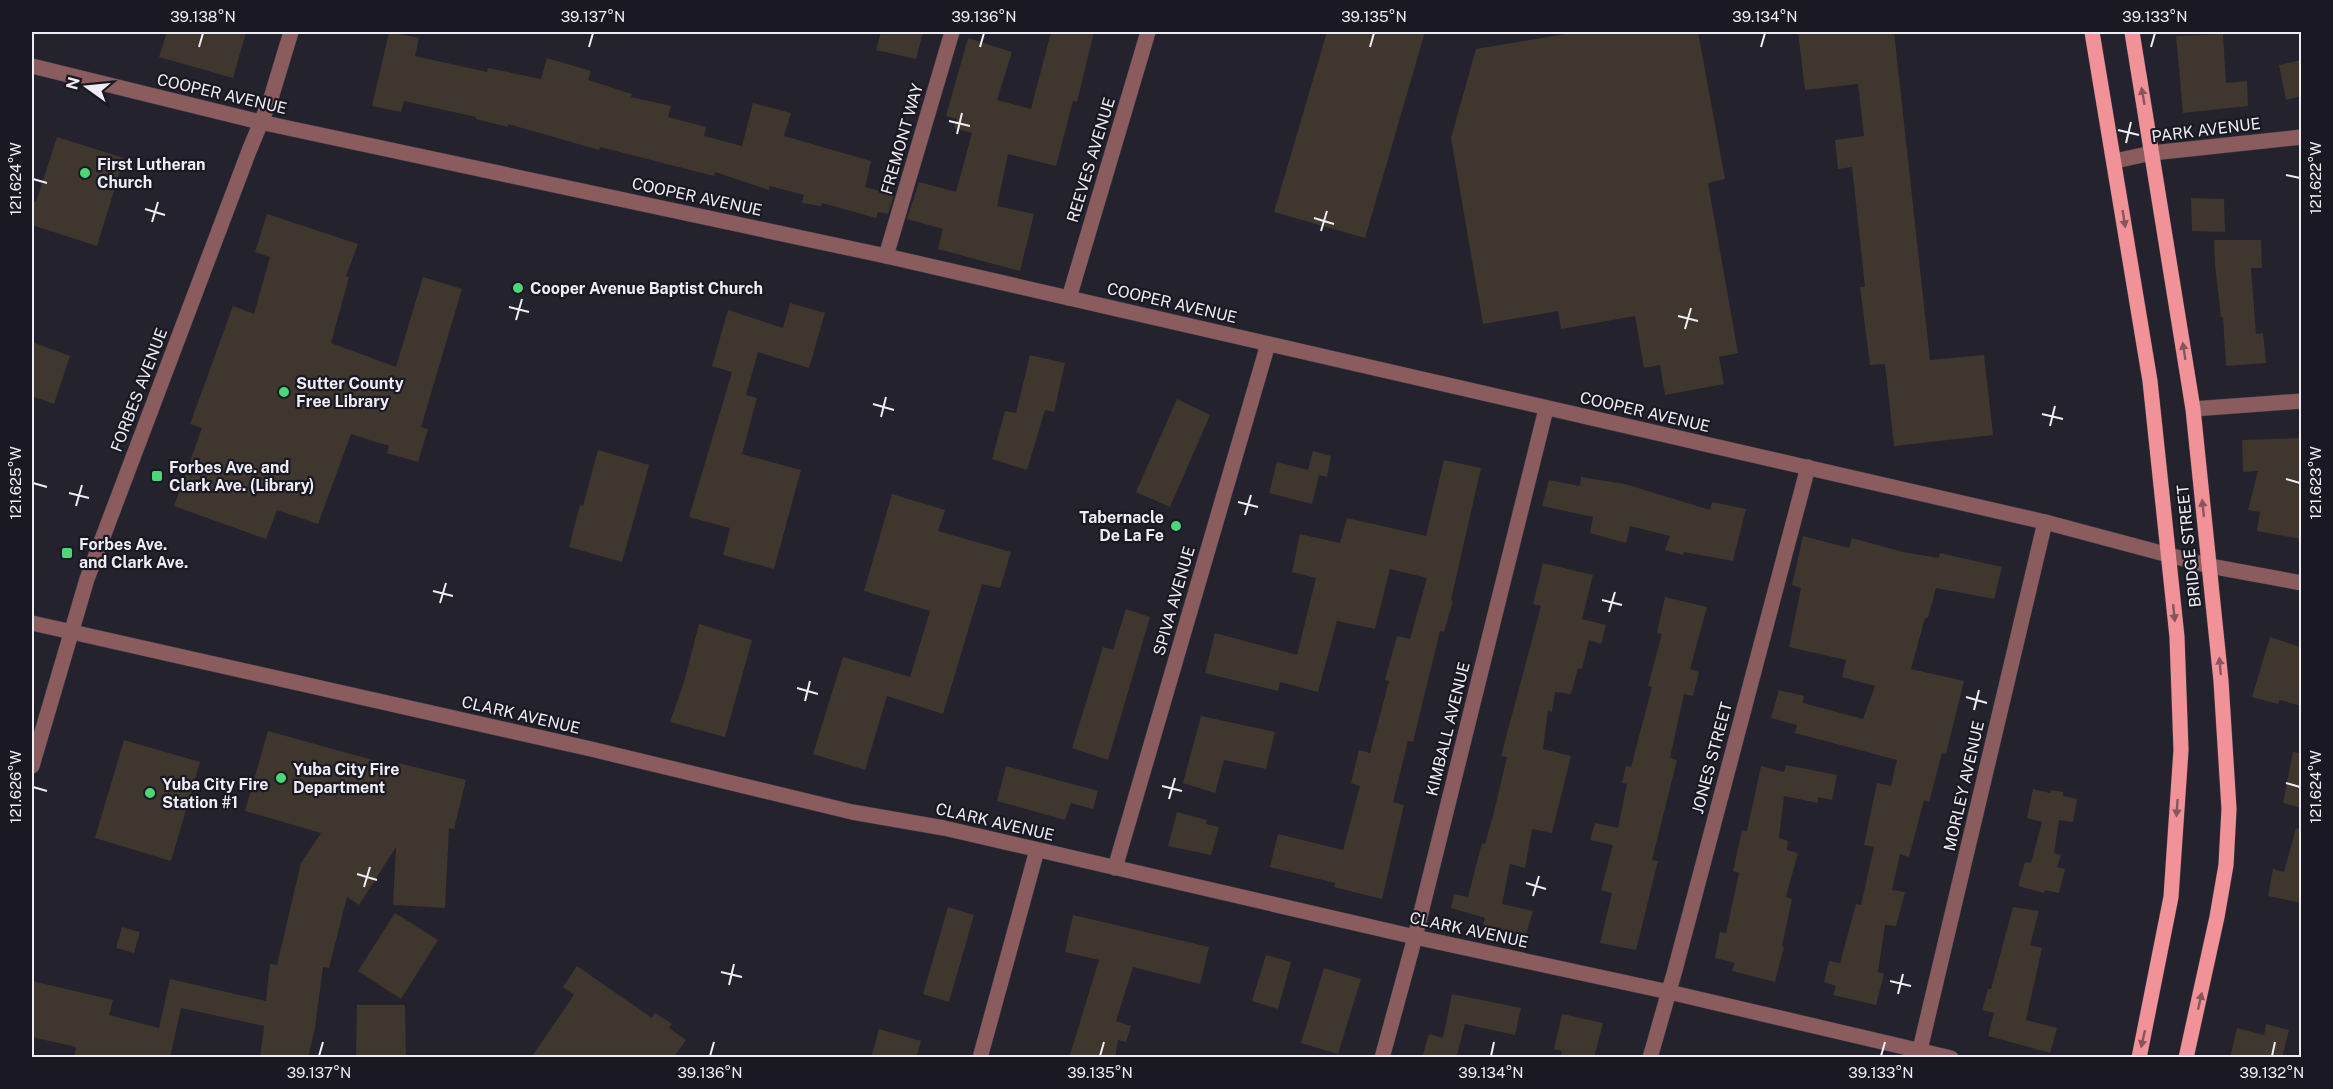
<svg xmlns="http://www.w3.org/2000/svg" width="2333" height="1089" font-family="'Public Sans',sans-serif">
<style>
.building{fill:#3f362e}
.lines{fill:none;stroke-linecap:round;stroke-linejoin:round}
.minor-casing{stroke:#403e48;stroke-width:16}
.major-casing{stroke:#403e48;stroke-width:16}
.minor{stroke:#8a5c5e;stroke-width:15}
.major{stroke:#f19299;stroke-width:15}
.oneway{fill:#86565e}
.ticks{fill:none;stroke:#eeedf4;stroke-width:2}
.poi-dot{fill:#4ad778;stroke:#1a1923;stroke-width:2}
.labels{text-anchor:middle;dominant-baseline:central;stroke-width:4.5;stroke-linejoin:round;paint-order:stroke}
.street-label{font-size:16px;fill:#eeedf4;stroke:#1a1923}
.poi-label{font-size:16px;font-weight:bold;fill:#eeedf4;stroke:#1a1923;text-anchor:start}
.neatline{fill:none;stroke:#eeedf4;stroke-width:2}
.ticks-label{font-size:15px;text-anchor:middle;fill:#eeedf4}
</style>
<rect width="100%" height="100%" fill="#24222c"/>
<g class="building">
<polygon points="167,32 246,32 233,78 159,57"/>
<polygon points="389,32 419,38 415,56 487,72 488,68 541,79 547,58 591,71 588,80 632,94 631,97 671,106 668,117 706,127 704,136 742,146 753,103 791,113 784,136 871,161 865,187 894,195 888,214 878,212 876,218 822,203 821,206 802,203 804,195 770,186 769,190 715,172 714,176 600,147 599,150 508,124 508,127 476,119 476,117 404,101 401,112 372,106"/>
<polygon points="881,32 923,32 916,59 876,50"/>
<polygon points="1051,32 1094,32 1077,102 1073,101 1056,166 1008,154 997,206 1034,214 1020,271 938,249 943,229 907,219 919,182 956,192 972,133 954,128 957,119 946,116 968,38 1012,52 997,100 1031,109"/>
<polygon points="1327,32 1425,32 1365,238 1274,212"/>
<polygon points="1577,32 1698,32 1725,179 1708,183 1738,353 1719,357 1724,384 1665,395 1660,365 1644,368 1635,316 1561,329 1558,311 1483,324 1451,138 1476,49"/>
<polygon points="1798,32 1894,32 1930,360 1984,355 1993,435 1894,446 1885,364 1870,365 1860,287 1865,287 1852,167 1838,169 1835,140 1864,136 1858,84 1805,90"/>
<polygon points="2223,34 2226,83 2247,81 2248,106 2183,113 2176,36"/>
<polygon points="2301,60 2301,96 2286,100 2279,65"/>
<polygon points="57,137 124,158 97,246 32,225 32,200 36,202"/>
<polygon points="2191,198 2224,199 2225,232 2192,231"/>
<polygon points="267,214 358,244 346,276 349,277 331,343 396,367 423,277 462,289 421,427 428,429 418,462 387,453 389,446 351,434 318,524 277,510 266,539 174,506 202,428 190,424 233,306 254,314 270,257 255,252"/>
<polygon points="2214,240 2261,240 2262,268 2251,268 2256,334 2263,333 2266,363 2226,366 2223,317 2221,317 2215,265"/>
<polygon points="790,303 825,313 809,368 758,352 746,395 757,398 742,454 801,470 774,569 723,555 730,528 689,517 732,372 712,366 728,310 783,328"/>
<polygon points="32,342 70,356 54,404 32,396"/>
<polygon points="1030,355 1065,363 1054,412 1045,410 1027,470 992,459 1005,411 1016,413"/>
<polygon points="1177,399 1210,415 1170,507 1136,492"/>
<polygon points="2301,438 2301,539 2257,531 2260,512 2248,510 2258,471 2243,472 2242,440"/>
<polygon points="598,450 649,465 622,562 569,547 580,505 583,506"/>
<polygon points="1313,451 1331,456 1327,477 1319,475 1312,504 1269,493 1277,462 1308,470"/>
<polygon points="1444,460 1481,468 1451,600 1453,601 1444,632 1440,631 1413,742 1408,741 1393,802 1404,805 1382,899 1334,887 1335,883 1270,867 1278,834 1343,850 1360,786 1351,783 1359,750 1370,753 1389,681 1385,680 1397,636 1410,639 1427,578 1390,569 1375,629 1337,621 1318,692 1280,682 1278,691 1205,673 1215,633 1297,655 1316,578 1292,572 1300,534 1340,543 1347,518 1426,536"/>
<polygon points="1581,477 1625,484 1710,510 1712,502 1746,509 1733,561 1684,552 1683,555 1665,550 1670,536 1630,526 1626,543 1590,533 1593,517 1542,506 1549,480 1580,486"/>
<polygon points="892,494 945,510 938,531 1011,552 1000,588 982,584 943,714 887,696 865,770 813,754 843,657 910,677 930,611 864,591"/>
<polygon points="1803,536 1849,548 1852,538 1903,552 1939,558 1940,553 2002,567 1994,599 1936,588 1928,618 1925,618 1911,669 1964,681 1946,754 1942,753 1929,802 1924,800 1909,857 1900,854 1892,890 1905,892 1896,926 1885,925 1878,972 1884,974 1876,1005 1833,995 1836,986 1824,982 1829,961 1840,963 1856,904 1861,905 1874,847 1864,845 1877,783 1891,786 1897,760 1795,733 1797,725 1771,718 1779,690 1804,696 1803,703 1863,719 1875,686 1842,677 1846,660 1789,647 1801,588 1792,585"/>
<polygon points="1543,563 1593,575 1582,619 1606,625 1601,644 1589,640 1582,669 1578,668 1571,694 1555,692 1552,712 1548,711 1543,749 1571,756 1552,833 1532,829 1525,868 1510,864 1502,904 1533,911 1526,935 1483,925 1485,918 1451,908 1454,894 1468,897 1482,843 1485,844 1494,812 1507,757 1501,756 1541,606 1533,604"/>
<polygon points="1665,597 1707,607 1690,669 1699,672 1693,696 1684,694 1670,758 1677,760 1652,860 1658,861 1636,950 1600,943 1612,893 1601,890 1613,845 1590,840 1595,823 1618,828 1627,784 1622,783 1626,766 1631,767 1652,687 1648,686 1662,634 1657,633"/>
<polygon points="1126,609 1150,617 1108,760 1072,748 1103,647 1113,650"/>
<polygon points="699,624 752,640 725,737 670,722 684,682"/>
<polygon points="2270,637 2301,647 2301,706 2280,700 2278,704 2252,697"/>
<polygon points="1201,716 1275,732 1266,769 1224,760 1215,793 1183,783"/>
<polygon points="268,731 398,767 399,763 466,780 454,829 449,828 445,908 393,905 396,847 359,905 347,897 329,968 323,967 315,1028 308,1058 260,1058 264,1026 181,1008 170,1058 74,1058 76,1047 32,1037 32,981 113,1000 109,1015 159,1028 170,979 266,1001 270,964 277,965 301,863 321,833 245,811"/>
<polygon points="124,740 200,762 171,861 95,838"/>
<polygon points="2293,752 2301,753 2301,808 2283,803"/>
<polygon points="1786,765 1837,775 1832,800 1818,797 1818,803 1784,796 1779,838 1788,841 1787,850 1798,853 1786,897 1792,899 1782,946 1784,947 1775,982 1732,971 1735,963 1715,958 1720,932 1726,933 1739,873 1733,871 1742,830 1747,831 1761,766 1784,772"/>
<polygon points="1006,766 1098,791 1093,809 1071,803 1065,820 997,801"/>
<polygon points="2033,789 2050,793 2051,790 2063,792 2063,796 2077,799 2073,822 2059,820 2054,853 2061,855 2057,867 2065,869 2059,893 2045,890 2044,893 2018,886 2025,862 2031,863 2042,822 2027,818"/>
<polygon points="1177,812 1207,820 1206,824 1219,827 1211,855 1168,846"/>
<polygon points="2296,828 2301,829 2301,903 2268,896 2273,869 2284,872"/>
<polygon points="948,907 974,915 949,1002 923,994"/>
<polygon points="2013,907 2039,911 2030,945 2042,948 2026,1020 2057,1028 2050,1053 1988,1036 1994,1013 1982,1010 1988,989 1991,989"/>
<polygon points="395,913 438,940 401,999 358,971"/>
<polygon points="1073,915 1209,947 1200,984 1133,967 1116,1021 1131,1026 1126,1042 1118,1040 1115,1058 1069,1058 1099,960 1065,952"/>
<polygon points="122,927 140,932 134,953 116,948"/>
<polygon points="1266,955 1291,962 1278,1009 1252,1001"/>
<polygon points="577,966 652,1018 655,1013 672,1024 669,1028 686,1040 673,1058 531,1058 574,995 563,987"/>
<polygon points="1324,968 1361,979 1338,1054 1301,1043"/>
<polygon points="1452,994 1521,1008 1515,1035 1465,1024 1456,1058 1422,1058 1429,1034 1443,1038"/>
<polygon points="357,1005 405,1005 406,1058 356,1058"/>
<polygon points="1562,1014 1603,1023 1594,1058 1560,1058 1562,1051 1554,1049"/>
<polygon points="2266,1024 2289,1030 2282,1058 2230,1058 2237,1028 2264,1035"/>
<polygon points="879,1029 921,1041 916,1058 871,1058"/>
</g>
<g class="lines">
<g class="minor-casing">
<g id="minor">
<polyline points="32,66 260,122 886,256 2045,522 2210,566 2302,583"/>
<polyline points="2115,161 2152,153 2302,137"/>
<polyline points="886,256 952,32"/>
<polyline points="1069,298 1148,32"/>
<polyline points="2193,409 2302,401"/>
<polyline points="32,623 591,749 852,812 944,828 1415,937 1669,992 1951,1058"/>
<polyline points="32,766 87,579 249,151 271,98 291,32"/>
<polyline points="1115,868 1268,344"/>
<polyline points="980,1058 1037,850"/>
<polyline points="1382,1058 1415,937 1546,409"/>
<polyline points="1650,1058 1675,970 1808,467"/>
<polyline points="1918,1058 2045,522"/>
</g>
</g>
<g class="major-casing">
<g id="major">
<polyline points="2092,32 2150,381 2177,637 2181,750 2171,897 2139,1058"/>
<polyline points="2132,32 2193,409 2221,681 2229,809 2226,865 2217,917 2186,1058"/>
</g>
</g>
<use href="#minor" class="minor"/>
<use href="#major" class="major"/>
</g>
<defs><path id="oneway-solid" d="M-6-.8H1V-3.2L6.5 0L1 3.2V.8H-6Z" transform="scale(1.5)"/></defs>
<g class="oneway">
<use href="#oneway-solid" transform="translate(2143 96) rotate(-100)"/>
<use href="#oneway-solid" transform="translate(2124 219) rotate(81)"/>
<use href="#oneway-solid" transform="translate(2184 351) rotate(-99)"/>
<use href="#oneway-solid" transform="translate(2203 508) rotate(-96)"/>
<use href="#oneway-solid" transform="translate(2174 613) rotate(84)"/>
<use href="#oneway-solid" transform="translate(2220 666) rotate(-95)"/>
<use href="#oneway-solid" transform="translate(2177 808) rotate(94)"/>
<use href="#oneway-solid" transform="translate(2200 1001) rotate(-77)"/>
<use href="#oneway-solid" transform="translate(2143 1039) rotate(103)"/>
</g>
<path class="ticks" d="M199,47l4,-14M589,47l4,-14M980,47l4,-14M1370,47l4,-14M1761,47l4,-14M2151,47l4,-14M949,121l21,5M2118,130l21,5M957,134l5,-21M2126,143l5,-21M2286,175l14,3M33,179l14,4M145,209l20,6M1314,218l20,6M152,222l6,-20M1321,231l6,-20M509,307l20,5M1678,316l20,5M516,320l6,-21M1685,329l6,-21M873,404l21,6M2042,414l21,5M881,417l5,-20M2050,426l5,-20M2286,479l14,4M33,483l14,4M69,493l20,5M1238,502l20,5M76,506l6,-21M1245,515l6,-20M433,591l20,5M1602,600l20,5M440,603l6,-20M1609,612l6,-20M797,688l21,6M1966,697l21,6M805,701l5,-20M1974,710l5,-20M2286,783l14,4M1162,786l20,5M33,787l14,4M1169,799l6,-21M357,874l20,6M1526,883l20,6M364,887l6,-20M1533,896l6,-20M721,972l21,5M1890,981l21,5M729,985l5,-21M1898,994l5,-20M319,1056l4,-14M710,1056l4,-14M1100,1056l4,-14M1491,1056l3,-14M1881,1056l4,-14M2272,1056l3,-14"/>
<g class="poi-dot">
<circle cx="85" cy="173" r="6"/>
<circle cx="518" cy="288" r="6"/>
<circle cx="284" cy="392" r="6"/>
<rect x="151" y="470" width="12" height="12" rx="3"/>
<circle cx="1176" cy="526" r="6"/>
<rect x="61" y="547" width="12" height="12" rx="3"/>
<circle cx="281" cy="778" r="6"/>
<circle cx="150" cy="793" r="6"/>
</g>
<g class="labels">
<g class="street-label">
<text transform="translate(222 94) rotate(13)">COOPER AVENUE</text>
<text transform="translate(2206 130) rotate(-7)">PARK AVENUE</text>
<text transform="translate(902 139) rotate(-74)">FREMONT WAY</text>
<text transform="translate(1091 160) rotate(-73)">REEVES AVENUE</text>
<text transform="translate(697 197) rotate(12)">COOPER AVENUE</text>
<text transform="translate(1172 303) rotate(13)">COOPER AVENUE</text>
<text transform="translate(139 390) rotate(-69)">FORBES AVENUE</text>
<text transform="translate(1645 412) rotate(13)">COOPER AVENUE</text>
<text transform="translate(2189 546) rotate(-96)">BRIDGE STREET</text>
<text transform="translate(1174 601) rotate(-74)">SPIVA AVENUE</text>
<text transform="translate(521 715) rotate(13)">CLARK AVENUE</text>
<text transform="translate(1448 729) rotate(-76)">KIMBALL AVENUE</text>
<text transform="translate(1712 758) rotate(-75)">JONES STREET</text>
<text transform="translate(1964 786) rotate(-77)">MORLEY AVENUE</text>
<text transform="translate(995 822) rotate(13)">CLARK AVENUE</text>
<text transform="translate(1469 930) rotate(12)">CLARK AVENUE</text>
</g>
<g class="poi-label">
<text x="97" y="164">First Lutheran<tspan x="97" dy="18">Church</tspan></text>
<text x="530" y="288">Cooper Avenue Baptist Church</text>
<text x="296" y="383">Sutter County<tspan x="296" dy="18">Free Library</tspan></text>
<text x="169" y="467">Forbes Ave. and<tspan x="169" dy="18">Clark Ave. (Library)</tspan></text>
<text x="1164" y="517" text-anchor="end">Tabernacle<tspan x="1164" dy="18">De La Fe</tspan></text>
<text x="79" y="544">Forbes Ave.<tspan x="79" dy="18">and Clark Ave.</tspan></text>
<text x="293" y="769">Yuba City Fire<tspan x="293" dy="18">Department</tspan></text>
<text x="162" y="784">Yuba City Fire<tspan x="162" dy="18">Station #1</tspan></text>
</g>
</g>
<rect width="2333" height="1089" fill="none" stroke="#1a1923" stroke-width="66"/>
<g transform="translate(87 87) rotate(285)" stroke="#1a1923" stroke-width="4.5" paint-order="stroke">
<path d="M0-4.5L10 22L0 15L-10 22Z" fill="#eeedf4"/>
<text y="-9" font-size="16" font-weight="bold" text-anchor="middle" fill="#eeedf4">N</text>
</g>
<rect x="33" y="33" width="2267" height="1023" class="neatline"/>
<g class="ticks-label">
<text x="203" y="22">39.138°N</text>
<text x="593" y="22">39.137°N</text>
<text x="984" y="22">39.136°N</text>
<text x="1374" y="22">39.135°N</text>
<text x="1765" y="22">39.134°N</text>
<text x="2155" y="22">39.133°N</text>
<text transform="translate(2316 178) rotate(-90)" y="5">121.622°W</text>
<text transform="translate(16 179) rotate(-90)" y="5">121.624°W</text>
<text transform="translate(2316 483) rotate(-90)" y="5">121.623°W</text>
<text transform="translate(16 483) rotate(-90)" y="5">121.625°W</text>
<text transform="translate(2316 787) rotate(-90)" y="5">121.624°W</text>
<text transform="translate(16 787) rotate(-90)" y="5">121.626°W</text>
<text x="319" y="1078">39.137°N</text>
<text x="710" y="1078">39.136°N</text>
<text x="1100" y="1078">39.135°N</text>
<text x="1491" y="1078">39.134°N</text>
<text x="1881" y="1078">39.133°N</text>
<text x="2272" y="1078">39.132°N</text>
</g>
</svg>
